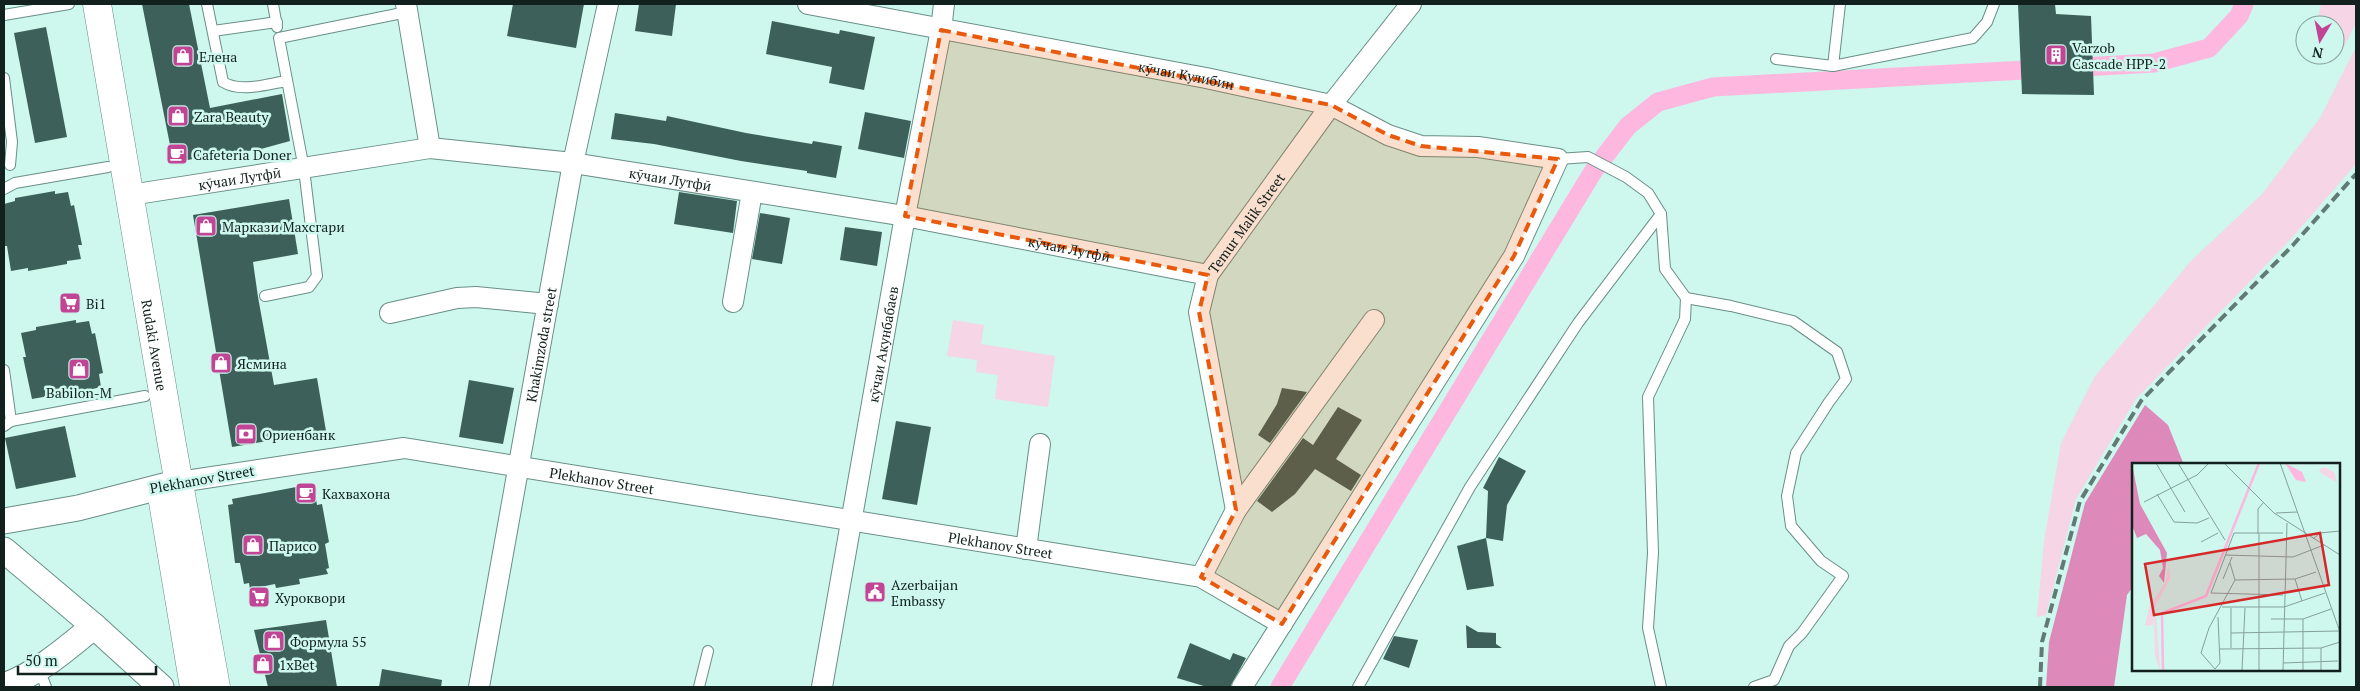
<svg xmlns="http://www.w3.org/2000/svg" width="2360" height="691" font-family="'PT Serif',serif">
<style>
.green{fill:#f5d5e6}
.forest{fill:#dd89ba}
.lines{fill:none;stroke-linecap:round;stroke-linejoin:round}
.canal{stroke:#feb7df;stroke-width:19}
.building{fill:#3d615a}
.service-casing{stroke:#698f87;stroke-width:12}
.minor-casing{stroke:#698f87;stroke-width:22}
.tertiary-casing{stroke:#698f87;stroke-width:27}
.trunk-casing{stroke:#698f87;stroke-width:29}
.service{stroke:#fff;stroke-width:10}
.minor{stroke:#fff;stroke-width:20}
.tertiary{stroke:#fff;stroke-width:25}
.trunk{stroke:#fff;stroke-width:28}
.rail{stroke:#607a75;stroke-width:4;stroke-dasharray:10 5;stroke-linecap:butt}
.marked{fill:#e8590c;fill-opacity:0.2;stroke:#e8590c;stroke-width:4;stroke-dasharray:10 6;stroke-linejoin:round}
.labels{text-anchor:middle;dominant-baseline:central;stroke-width:5;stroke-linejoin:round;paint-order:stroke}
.poi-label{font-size:14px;fill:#12211e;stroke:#cef7ee;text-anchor:start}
.street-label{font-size:14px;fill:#12211e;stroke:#cef7ee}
.inset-river{fill:none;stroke:#feb7df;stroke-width:2.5}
.inset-road{fill:none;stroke:#83a19b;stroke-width:1}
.view{fill:#d62828;fill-opacity:0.15;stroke:#d62828;stroke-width:2.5}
.inset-edge{fill:none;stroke:#12211e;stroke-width:2.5}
</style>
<rect width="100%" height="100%" fill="#cef7ee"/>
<g class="green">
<polygon points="2321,4 2356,4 2356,23 2341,53 2335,47 2335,25 2317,25"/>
<polygon points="2356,47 2356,164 2290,240 2136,399 2076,499 2046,615 2037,617 2044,541 2061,443 2095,376 2190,262 2263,193 2320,118"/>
<polygon points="953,320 984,325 981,344 1055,356 1048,407 995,399 998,375 976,372 977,360 947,356"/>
</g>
<polygon class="forest" points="2145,405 2168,425 2184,465 2134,465 2134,585 2127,595 2114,687 2046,687 2049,642 2085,503"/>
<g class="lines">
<polyline class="canal" points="1280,687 1594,170 1628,126 1658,102 1713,87 2154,63 2209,48 2239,16 2244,4"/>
</g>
<g class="building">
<polygon points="142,4 189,4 210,108 282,94 290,141 261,149 228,154 227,152 188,160 171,150"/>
<polygon points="513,4 584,4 576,48 507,36"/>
<polygon points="639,4 676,4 672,36 635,31"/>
<polygon points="2018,4 2055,4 2056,14 2091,16 2094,95 2022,94"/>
<polygon points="772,21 839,34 840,30 875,37 864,90 829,83 832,67 766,54"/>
<polygon points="46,27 67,137 35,143 14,33"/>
<polygon points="865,112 911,121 904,158 858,149"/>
<polygon points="615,113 666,121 667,116 746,133 812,144 813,141 842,146 836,178 807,173 807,171 741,161 654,144 611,139"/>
<polygon points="55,191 55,194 68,192 71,206 74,205 82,245 78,245 81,259 67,261 67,264 28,271 28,268 11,271 7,246 4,246 4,204 15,201 15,198"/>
<polygon points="679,192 737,201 733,233 674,224"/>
<polygon points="289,199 298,254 253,262 258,297 274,385 317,378 326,431 232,447 193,215"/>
<polygon points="760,213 790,218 782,264 752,259"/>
<polygon points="845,227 882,232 877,266 840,260"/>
<polygon points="76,320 76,323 89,321 92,334 95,333 103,373 99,374 101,387 88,390 88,393 49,400 49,396 32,399 23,357 26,357 21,333 36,330 36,327"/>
<polygon points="469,380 514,388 503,444 459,437"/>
<polygon points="1282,388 1307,392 1270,443 1258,435 1277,404"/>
<polygon points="1338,407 1362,420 1336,459 1361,475 1351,491 1315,469 1295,494 1272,512 1257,501 1303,438 1313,445"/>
<polygon points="896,421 931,427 917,505 882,499"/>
<polygon points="65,426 76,477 16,489 5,438"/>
<polygon points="1499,457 1526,471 1507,505 1503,541 1486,538 1488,491 1483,488"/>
<polygon points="307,485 308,490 314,489 317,505 322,504 329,542 325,544 329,568 326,569 328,574 299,579 300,584 276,588 275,584 250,589 249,583 244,584 240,563 235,563 228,505 233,504 232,499"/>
<polygon points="1486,538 1494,586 1467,590 1457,546"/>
<polygon points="326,620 337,687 268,687 254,630"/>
<polygon points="1466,625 1478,632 1496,633 1496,644 1502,648 1467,648"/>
<polygon points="1394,636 1418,640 1409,668 1383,659"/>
<polygon points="1190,643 1230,660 1233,653 1246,658 1230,687 1207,687 1177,678"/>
<polygon points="382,669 442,680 441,687 379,687"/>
</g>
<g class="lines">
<g class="service-casing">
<g id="service">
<path d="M207,4l16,78c18,11 44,2 64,-1"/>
<polyline points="273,4 277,27"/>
<polyline points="1840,4 1833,66 1973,38 1987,22 1994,4"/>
<polyline points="4,15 69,4"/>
<polyline points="213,31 277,22"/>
<polyline points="1776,59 1833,66"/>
<polyline points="4,78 12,142 10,165"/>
<polyline points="1558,159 1588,157 1626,177 1648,193 1661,214 1665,269 1686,298 1685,319 1648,397 1653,553 1648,628 1661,687"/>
<polyline points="4,189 15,183 108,167"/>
<polyline points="265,296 309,287 317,276 304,169 279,38 407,12"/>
<polyline points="1686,298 1731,306 1793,321 1837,352 1846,379 1829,402 1796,453 1787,496 1791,526 1821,561 1843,576 1802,633 1789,646 1774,680 1754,687"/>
<polyline points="4,370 11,421"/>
<polyline points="4,426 11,421 145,396"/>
<polyline points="39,669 46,687"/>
<polyline points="699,687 708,651"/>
<polyline points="1358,687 1470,487 1578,323 1661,214"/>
</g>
</g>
<g class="minor-casing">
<g id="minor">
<polyline points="406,4 430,148"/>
<path id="s1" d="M808,4l398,74 125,27 57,30 33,11 57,1 80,12 -44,97 -272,431"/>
<path id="s2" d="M130,195l300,-47 143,15 332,53 303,59"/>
<polyline points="733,302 752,192"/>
<polyline points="390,313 457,298 476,297 548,304"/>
<path id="s3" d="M179,482l225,-34 797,129 81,47"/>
<path id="s4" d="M1236,510l-37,-198 9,-37 123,-170 80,-101"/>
<polyline points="1026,549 1040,444"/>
<polyline points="1201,577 1236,510 1374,320"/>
<path id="s5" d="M479,687l94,-524 35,-159"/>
<path id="s6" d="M822,687l83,-471 36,-186 3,-26"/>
</g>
</g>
<g class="tertiary-casing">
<g id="tertiary">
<polyline points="4,521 78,508 179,482"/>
<polyline points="4,550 94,626 161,687"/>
<path d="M4,686c35,-13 62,-37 90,-60"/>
</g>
</g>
<g class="trunk-casing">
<g id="trunk">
<path id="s7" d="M97,4l75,441 44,242"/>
<polyline points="162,496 194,687"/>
</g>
</g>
<use href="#service" class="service"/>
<use href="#minor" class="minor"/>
<use href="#tertiary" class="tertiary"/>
<use href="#trunk" class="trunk"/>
<polyline class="rail" points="2040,687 2042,642 2080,501 2141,401 2293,245 2356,174"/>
</g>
<path class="marked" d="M941,30l390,75 57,30 33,11 137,13 -44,97 -232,368 -81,-47 35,-67 -37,-198 9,-37 -303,-59z"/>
<defs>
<g id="building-square" transform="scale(1.125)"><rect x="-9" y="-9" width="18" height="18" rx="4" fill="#c14595" stroke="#cef7ee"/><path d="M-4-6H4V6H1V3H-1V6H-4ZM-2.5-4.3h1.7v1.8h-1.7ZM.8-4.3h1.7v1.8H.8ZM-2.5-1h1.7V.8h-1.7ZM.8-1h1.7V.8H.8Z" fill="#fff"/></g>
<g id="shop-square" transform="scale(1.125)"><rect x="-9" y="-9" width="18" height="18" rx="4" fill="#c14595" stroke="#cef7ee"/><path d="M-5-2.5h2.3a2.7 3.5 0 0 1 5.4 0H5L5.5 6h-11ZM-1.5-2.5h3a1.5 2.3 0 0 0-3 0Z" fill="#fff"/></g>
<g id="cafe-square" transform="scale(1.125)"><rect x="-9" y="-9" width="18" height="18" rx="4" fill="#c14595" stroke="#cef7ee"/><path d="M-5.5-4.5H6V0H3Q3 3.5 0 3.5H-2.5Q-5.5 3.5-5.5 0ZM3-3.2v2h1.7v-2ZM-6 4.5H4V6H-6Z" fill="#fff"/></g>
<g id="supermarket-square" transform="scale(1.125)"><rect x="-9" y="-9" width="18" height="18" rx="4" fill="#c14595" stroke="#cef7ee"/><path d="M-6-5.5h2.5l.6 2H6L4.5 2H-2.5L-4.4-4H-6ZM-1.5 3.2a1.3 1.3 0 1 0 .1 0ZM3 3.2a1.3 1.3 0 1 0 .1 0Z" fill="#fff"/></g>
<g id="bank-square" transform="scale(1.125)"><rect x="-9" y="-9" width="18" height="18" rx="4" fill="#c14595" stroke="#cef7ee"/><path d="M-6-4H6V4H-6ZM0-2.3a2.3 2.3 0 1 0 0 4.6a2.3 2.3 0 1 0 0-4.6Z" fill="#fff"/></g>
<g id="civic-square" transform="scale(1.125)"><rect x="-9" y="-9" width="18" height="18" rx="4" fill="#c14595" stroke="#cef7ee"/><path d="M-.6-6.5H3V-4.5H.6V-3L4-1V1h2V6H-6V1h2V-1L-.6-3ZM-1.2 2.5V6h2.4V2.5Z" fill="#fff"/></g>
</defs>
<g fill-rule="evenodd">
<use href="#building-square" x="2056" y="55"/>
<use href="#shop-square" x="183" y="56"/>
<use href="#shop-square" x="178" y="116"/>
<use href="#cafe-square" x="177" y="154"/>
<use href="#shop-square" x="206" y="226"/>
<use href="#supermarket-square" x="70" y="303"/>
<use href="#shop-square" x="221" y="363"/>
<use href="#shop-square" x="79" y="369"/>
<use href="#bank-square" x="246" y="434"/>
<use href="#cafe-square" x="306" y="493"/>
<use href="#shop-square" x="253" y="545"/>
<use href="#civic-square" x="875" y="592"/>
<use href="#supermarket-square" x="259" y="597"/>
<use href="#shop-square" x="274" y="641"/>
<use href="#shop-square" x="263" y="664"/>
</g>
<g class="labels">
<g class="poi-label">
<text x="2072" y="47">Varzob<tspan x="2072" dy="16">Cascade HPP-2</tspan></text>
<text x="199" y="56">Елена</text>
<text x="194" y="116">Zara Beauty</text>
<text x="193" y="154">Cafeteria Doner</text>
<text x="222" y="226">Маркази Махсгари</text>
<text x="86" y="303">Bi1</text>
<text x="237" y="363">Ясмина</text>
<text x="79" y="392" text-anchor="middle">Babilon-M</text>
<text x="262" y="434">Ориенбанк</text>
<text x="322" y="493">Кахвахона</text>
<text x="269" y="545">Парисо</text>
<text x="891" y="584">Azerbaijan<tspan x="891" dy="16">Embassy</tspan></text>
<text x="275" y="597">Хуроквори</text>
<text x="290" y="641">Формула 55</text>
<text x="279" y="664">1хBet</text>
</g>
<g class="street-label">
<text stroke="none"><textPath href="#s1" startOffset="385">кӯчаи Кулибин</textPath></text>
<text stroke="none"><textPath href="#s2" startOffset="111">кӯчаи Лутфӣ</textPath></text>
<text stroke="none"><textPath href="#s2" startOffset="546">кӯчаи Лутфӣ</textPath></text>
<text stroke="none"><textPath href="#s4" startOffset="304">Temur Malik Street</textPath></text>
<text stroke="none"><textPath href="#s2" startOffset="951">кӯчаи Лутфӣ</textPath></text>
<text stroke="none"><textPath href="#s5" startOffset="348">Khakimzoda street</textPath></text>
<text stroke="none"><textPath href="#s6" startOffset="348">кӯчаи Акунбабаев</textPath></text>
<text stroke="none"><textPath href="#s7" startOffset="346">Rudaki Avenue</textPath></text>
<text transform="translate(202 479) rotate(-10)">Plekhanov Street</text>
<text stroke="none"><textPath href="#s3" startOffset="428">Plekhanov Street</textPath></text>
<text stroke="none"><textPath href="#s3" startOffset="832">Plekhanov Street</textPath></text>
</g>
</g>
<g transform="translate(2132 463)">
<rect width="208" height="208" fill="#cef7ee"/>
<path d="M192,4l10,5 3,10 -15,-8 -3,-4zM37,102l1,14 -15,27 -2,19 -8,1 4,-18 16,-25zM22,148l2,2 4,57 -5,-14z" fill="#f5d5e6"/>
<path d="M0,1l8,40 27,49 -3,30 -5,-7 4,-8 -3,-18 -14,-16 -9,4 -5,-13z" fill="#dd89ba"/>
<path d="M153,0l17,9 4,10 -10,-2z" fill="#feb7df"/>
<path class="inset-river" d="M31,207l-1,-57 44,-17 53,-133"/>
<path class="inset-road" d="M24,0l29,49M46,0l47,77M92,0l50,50 66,42M148,0l60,169M25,31l17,28 23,1 12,-5M12,39l53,-27 12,-12M144,50l21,-1M151,70h-49l-23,60 72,2M126,71v-25l5,-6M127,71v136M181,76l7,-6 20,-2M69,79l17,-9M93,92l68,2 31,-12M91,116l9,-22M163,116l7,22M103,117l60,-1 21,-7M90,144h62l41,-14M86,154l2,46 -5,6 -14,-16 8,-25 26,-48 -5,-17M139,156h32l28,-10M99,170l108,-2M99,185v-40M88,186l101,-1 19,-6M151,200l55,-2M110,207l3,-62M151,207l4,-147M171,207v-51M189,207v-22"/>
<path class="view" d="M188,70l9,52 -175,30 -9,-51z"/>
<rect width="208" height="208" class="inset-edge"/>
</g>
<rect width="2360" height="691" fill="none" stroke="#12211e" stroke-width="10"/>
<g transform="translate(2320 40) rotate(190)"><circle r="24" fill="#cef7ee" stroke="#83a19b"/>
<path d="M0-4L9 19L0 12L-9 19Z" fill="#c14595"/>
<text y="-8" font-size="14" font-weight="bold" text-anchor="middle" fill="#12211e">N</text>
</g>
<path d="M18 666v8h138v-8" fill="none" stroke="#12211e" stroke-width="2.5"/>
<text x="25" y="666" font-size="15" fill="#12211e" stroke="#cef7ee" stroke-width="4" paint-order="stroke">50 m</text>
</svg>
